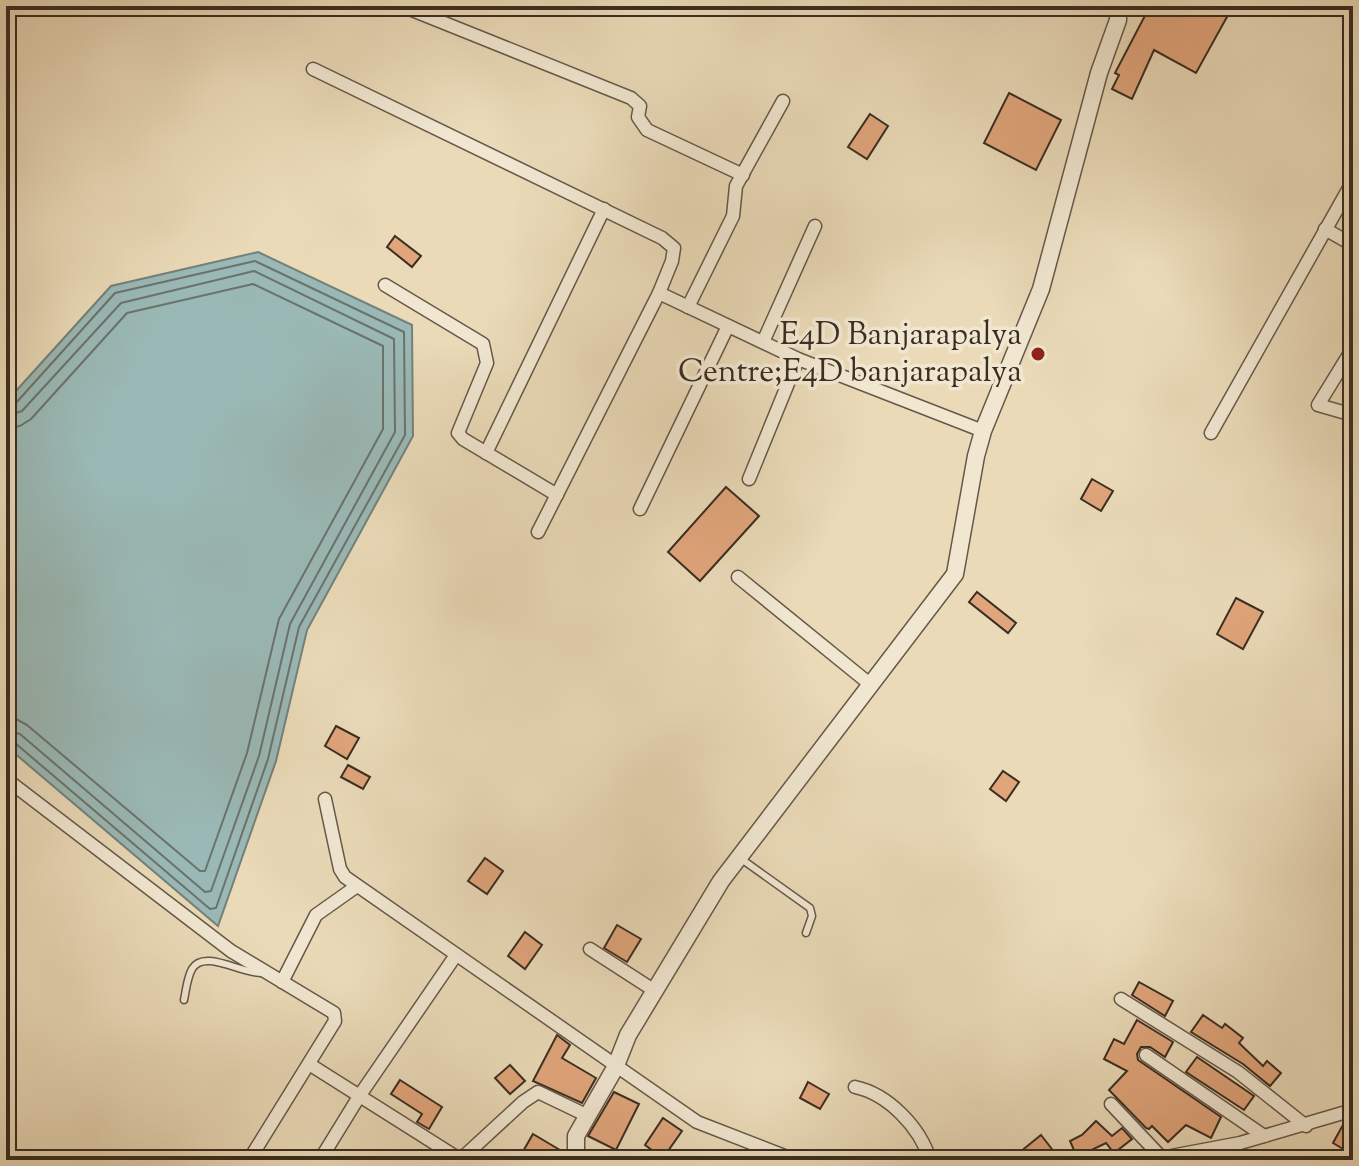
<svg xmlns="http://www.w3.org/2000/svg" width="1359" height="1166" font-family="'Sorts Mill Goudy',serif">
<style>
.water{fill:#9ab9b6;stroke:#74817b;stroke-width:2}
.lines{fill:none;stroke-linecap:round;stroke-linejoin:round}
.shore{stroke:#6a736c;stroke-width:2}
.building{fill:#e1a57b;stroke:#3a2d22;stroke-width:2}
.service-casing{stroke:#665848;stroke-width:9}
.minor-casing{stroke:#665848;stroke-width:15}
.tertiary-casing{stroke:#665848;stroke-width:19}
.service{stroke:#f1e7d1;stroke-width:6}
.minor{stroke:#f1e7d1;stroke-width:12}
.tertiary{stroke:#f1e7d1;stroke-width:16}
.poi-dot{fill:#8f2418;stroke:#f1e7d1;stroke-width:3}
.labels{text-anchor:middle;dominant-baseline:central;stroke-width:7;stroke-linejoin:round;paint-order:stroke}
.poi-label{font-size:32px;fill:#3a2d22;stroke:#f1e7d1;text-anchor:end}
</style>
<rect width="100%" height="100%" fill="#eadab8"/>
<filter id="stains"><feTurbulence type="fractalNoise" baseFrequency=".0025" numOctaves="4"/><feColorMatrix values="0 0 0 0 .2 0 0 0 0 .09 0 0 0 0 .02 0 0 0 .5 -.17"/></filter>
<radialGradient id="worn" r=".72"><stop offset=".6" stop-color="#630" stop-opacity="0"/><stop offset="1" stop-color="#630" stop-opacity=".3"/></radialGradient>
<polygon class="water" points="258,252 412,325 413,436 307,630 276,761 218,926 6,746 6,402 111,286"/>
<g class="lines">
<g class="shore">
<polyline points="6,406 15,404 115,293 255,261 404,332 405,435 299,627 268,759 216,908 210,909 15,743 6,740"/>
<polyline points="6,416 22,411 121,303 254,271 394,339 395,432 290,624 259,756 211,891 205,892 20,734 6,730"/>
<polyline points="6,428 20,426 31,419 127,313 253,284 383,346 383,429 279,619 247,753 205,871 200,871 27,725 16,719 6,718"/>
</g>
</g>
<g class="building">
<polygon points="1150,6 1233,6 1196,73 1154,50 1132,99 1112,89 1119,75 1115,73"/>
<polygon points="1009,93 1061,120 1036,170 984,143"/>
<polygon points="870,114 888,126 867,159 848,147"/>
<polygon points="395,236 421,256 412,267 387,247"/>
<polygon points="1092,479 1113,491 1101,511 1081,499"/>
<polygon points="726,487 759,516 700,581 668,552"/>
<polygon points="977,592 1016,623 1008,633 969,602"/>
<polygon points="1236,598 1263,612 1243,649 1217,634"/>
<polygon points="336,726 359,738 347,759 325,746"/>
<polygon points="348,765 370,777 363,789 341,777"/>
<polygon points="1003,771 1019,782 1006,801 990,789"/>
<polygon points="485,858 503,871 487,894 468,881"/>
<polygon points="617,925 641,939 627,962 604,948"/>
<polygon points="525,932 542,945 525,969 508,956"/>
<polygon points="1139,982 1173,1001 1165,1016 1132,995"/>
<polygon points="1203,1015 1222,1028 1225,1024 1243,1038 1239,1043 1263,1066 1267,1061 1281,1073 1270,1086 1243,1064 1191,1032"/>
<polygon points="1137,1020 1173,1042 1165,1057 1150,1047 1141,1047 1137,1054 1138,1060 1221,1117 1211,1138 1186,1125 1168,1142 1152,1126 1149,1129 1146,1128 1109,1090 1127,1071 1104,1059 1114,1039 1124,1044"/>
<polygon points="557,1035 570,1045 562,1058 596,1078 582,1103 533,1081"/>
<polygon points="1197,1057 1254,1096 1244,1110 1186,1072"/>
<polygon points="510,1065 525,1081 510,1094 495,1078"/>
<polygon points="400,1080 442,1107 429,1129 417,1122 422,1114 391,1094"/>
<polygon points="808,1082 829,1094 820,1109 800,1098"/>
<polygon points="614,1092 639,1104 616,1150 588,1136"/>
<polygon points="663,1118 682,1131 663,1158 645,1145"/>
<polygon points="1096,1121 1112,1136 1122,1128 1132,1139 1114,1153 1106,1143 1077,1157 1070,1141 1082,1135"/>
<polygon points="1344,1123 1353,1128 1353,1155 1333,1143"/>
<polygon points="533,1134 565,1153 565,1160 518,1160"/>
<polygon points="1041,1135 1055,1153 1046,1160 1010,1160"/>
</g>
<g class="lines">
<g class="service-casing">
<g id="service">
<polyline points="740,858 810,908 812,916 806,933"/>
<path d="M184,1000c2,-10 3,-22 8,-31 12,-21 51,6 71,4"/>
</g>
</g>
<g class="minor-casing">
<g id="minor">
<polyline points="402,6 631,98 640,106 638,117 647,130 743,175"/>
<polyline points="313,69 662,238 674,248 672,261 659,293 538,532"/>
<polyline points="1325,229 1353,245"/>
<polyline points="385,285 483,344 487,363 458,433 463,439 557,495"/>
<polyline points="659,293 798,359 983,431"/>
<polyline points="688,307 733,216 736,186 783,101"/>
<polyline points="763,342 815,226"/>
<polyline points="1353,348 1318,405 1353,415"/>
<polyline points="1211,433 1353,181"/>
<polyline points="486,453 604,209"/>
<polyline points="749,479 798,359"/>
<polyline points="640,509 728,326"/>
<polyline points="738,577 871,685"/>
<polyline points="6,779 231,951 334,1013 335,1021 249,1160"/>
<polyline points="325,799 340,869 345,877 697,1122 795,1160"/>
<polyline points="590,949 655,991"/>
<polyline points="282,982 316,915 357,886"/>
<polyline points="1121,999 1238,1072 1306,1126"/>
<polyline points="1146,1055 1264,1136"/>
<polyline points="309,1064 461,1160"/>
<path d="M855,1087c33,7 65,40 75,73"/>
<polyline points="1111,1104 1162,1158"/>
<polyline points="320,1160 360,1095 456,955"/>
<polyline points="460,1160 523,1102 538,1092 588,1116"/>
<polyline points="1150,1160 1240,1143 1353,1110"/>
</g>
</g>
<g class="tertiary-casing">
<polyline id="tertiary" points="576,1160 576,1136 615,1068 628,1035 721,881 955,574 976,456 983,431 1041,289 1099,73 1118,20 1118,6"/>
</g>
<use href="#service" class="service"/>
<use href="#minor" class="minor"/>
<use href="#tertiary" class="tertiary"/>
</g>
<circle class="poi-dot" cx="1038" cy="354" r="8"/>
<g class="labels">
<g class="poi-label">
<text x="1022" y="336">E4D Banjarapalya<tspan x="1022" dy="37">Centre;E4D banjarapalya</tspan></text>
</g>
</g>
<rect width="1359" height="1166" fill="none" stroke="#eadab8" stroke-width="32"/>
<rect x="8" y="8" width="1343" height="1150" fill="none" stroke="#3a2d22" stroke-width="4"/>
<rect x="16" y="16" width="1327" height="1134" fill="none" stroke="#3a2d22" stroke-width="2"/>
<rect width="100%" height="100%" filter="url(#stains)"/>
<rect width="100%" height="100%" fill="url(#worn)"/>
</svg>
